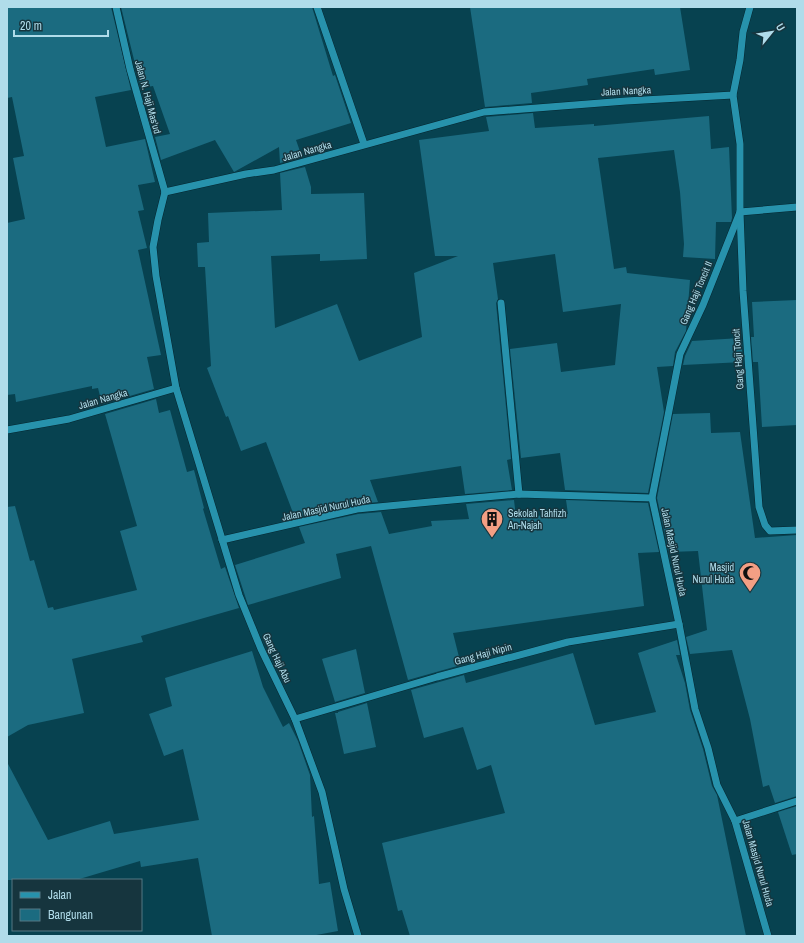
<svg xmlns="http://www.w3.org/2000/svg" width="804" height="943" font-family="'Archivo Narrow',sans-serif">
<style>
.building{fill:#1b6b80}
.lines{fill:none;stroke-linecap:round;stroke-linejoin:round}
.minor-casing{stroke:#05262f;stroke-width:8}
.minor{stroke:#2792ac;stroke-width:7}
.labels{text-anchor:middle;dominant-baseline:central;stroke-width:3;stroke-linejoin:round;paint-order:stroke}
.street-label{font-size:10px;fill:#b0dcea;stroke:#16353e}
.poi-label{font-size:10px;fill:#b0dcea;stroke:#16353e;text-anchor:start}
</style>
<rect width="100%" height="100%" fill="#074250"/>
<g class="building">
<polygon points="7,7 111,7 131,90 95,97 106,147 145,139 155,182 138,185 144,210 138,211 147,248 138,250 161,355 147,357 154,389 102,404 98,388 92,389 92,386 16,402 15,394 7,395 7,223 25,219 13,158 24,156 12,97 7,98"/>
<polygon points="121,7 312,7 333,76 335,75 351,123 296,140 302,157 280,163 279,147 234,172 215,140 161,160 155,137 170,134 153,86 141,88"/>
<polygon points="470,7 680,7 690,70 655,75 654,69 587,79 588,85 531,93 532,103 485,107"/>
<polygon points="533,113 535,128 594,124 594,126 709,116 711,149 729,147 732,218 731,222 716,222 715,259 683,257 684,244 680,192 674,150 598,158 614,269 626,267 627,273 690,280 686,331 675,352 673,366 657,367 664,412 648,493 565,490 560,453 521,458 510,349 557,343 561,372 615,365 621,304 563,312 555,254 493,263 498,299 496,303 511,459 507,460 512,490 465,494 461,466 370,480 378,502 356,504 295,518 266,442 241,451 228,416 226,417 207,368 211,366 205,267 198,267 197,243 209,242 208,213 282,210 280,173 305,167 311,187 311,194 364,193 367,259 320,261 320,254 271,256 275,328 337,304 359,361 422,337 414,273 458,256 435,256 419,140 489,131 486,117"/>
<polygon points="797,300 797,425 762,427 758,362 753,362 751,337 754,337 752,302"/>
<polygon points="741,338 743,362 683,365 685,356 692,341"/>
<polygon points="156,399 159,413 170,410 187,472 194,470 204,508 203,509 221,569 225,567 239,608 141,636 143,642 72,659 84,713 28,725 7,737 7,507 15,506 30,561 34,560 48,608 53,607 54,610 137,590 120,531 137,526 105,414"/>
<polygon points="710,413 711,433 740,432 755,538 797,535 797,796 775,803 769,785 763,787 750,719 732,650 690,654 686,637 707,630 698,551 669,552 657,498 673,414"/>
<polygon points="514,500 516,517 568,514 566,500 648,503 659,552 638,553 644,606 453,633 461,665 408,680 371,546 336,554 341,578 248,605 235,565 305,543 299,527 358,514 381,512 389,534 432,526 431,521 469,519 466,504"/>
<polygon points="677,640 680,655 676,655 685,683 690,710 703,749 712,786 717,795 746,936 410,936 402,910 398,911 382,843 505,813 491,765 477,770 463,727 424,738 411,690 464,675 466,683 573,653 595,725 656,712 638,653"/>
<polygon points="356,649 365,693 335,702 322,659"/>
<polygon points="252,651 263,687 283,727 289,723 298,741 310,775 312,817 314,816 319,884 330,882 338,931 311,936 212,936 198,858 141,867 140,861 76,880 7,880 7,762 48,840 110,821 114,834 199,820 183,749 164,756 149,714 172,706 165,678"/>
<polygon points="367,703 376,747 344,754 335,713 338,713 338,712"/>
<polygon points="797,806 797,854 792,855 778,812"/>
</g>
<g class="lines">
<g class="minor-casing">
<g id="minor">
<polyline points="116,7 130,69 165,192"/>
<polyline points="317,7 364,144"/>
<polyline points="733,95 740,144 740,212 703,305 680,354 652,498 679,624 695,709 708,748 717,785 735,821 768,936"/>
<polyline points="165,192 246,174 274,170 484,112 626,101 733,95 740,60 743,32 750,7"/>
<polyline points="797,207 740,212 743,291 759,507 765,525 770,531 797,530"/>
<polyline points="501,303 519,494"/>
<polyline points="176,388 239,595 261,649 295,719 322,792 344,889 358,936"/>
<polyline points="7,430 69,419 176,388 156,276 153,247 158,220 165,192"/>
<polyline points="222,540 357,509 430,502 519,494 652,498"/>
<polyline points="295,719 437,677 568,642 679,624"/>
<polyline points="735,821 797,801"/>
</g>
</g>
<use href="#minor" class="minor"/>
</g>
<defs>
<g id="building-pin" transform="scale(1.15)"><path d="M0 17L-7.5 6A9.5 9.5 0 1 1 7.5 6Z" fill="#f39f84" stroke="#16353e"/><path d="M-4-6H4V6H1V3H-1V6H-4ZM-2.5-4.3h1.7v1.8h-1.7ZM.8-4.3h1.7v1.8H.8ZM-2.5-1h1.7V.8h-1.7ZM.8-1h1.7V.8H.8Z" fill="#111"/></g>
<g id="mosque-pin" transform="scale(1.15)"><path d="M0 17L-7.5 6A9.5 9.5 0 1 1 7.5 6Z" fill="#f39f84" stroke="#16353e"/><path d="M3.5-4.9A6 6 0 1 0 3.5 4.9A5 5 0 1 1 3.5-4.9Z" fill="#111"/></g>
</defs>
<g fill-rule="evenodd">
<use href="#building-pin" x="492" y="519"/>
<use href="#mosque-pin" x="750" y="573"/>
</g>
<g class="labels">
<g class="street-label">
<text transform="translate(626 91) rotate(-3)">Jalan Nangka</text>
<text transform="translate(148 97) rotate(75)">Jalan N. Haji Mas'ud</text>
<text transform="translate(307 151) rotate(-16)">Jalan Nangka</text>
<text transform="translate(696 293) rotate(-67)">Gang Haji Toncit II</text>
<text transform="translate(738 359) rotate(-94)">Gang Haji Toncit</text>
<text transform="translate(103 399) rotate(-16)">Jalan Nangka</text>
<text transform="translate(326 508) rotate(-12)">Jalan Masjid Nurul Huda</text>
<text transform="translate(674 552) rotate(78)">Jalan Masjid Nurul Huda</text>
<text transform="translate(483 654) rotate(-15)">Gang Haji Nipin</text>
<text transform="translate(277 658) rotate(65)">Gang Haji Abu</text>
<text transform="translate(758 863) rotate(74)">Jalan Masjid Nurul Huda</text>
</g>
<g class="poi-label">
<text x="508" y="513">Sekolah Tahfizh<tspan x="508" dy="12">An-Najah</tspan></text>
<text x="734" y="567" text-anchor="end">Masjid<tspan x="734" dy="12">Nurul Huda</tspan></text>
</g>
</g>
<rect width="804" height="943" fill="none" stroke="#b0dcea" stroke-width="16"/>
<rect x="12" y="879" width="130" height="52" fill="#16353e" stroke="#547883"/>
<rect x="20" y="892" width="20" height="6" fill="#2792ac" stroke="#547883"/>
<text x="48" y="899" font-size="12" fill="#b0dcea">Jalan</text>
<rect x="20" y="909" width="20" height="12" fill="#1b6b80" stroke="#547883"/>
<text x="48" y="919" font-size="12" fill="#b0dcea">Bangunan</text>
<g transform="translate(772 32) rotate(60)" stroke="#16353e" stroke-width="3" paint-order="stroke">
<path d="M0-3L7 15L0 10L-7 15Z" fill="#b0dcea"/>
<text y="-6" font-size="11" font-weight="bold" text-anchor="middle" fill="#b0dcea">U</text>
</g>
<path d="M14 30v6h94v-6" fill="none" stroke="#b0dcea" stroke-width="2"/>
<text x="20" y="30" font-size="12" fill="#b0dcea" stroke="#16353e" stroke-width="3" paint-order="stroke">20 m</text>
</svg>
